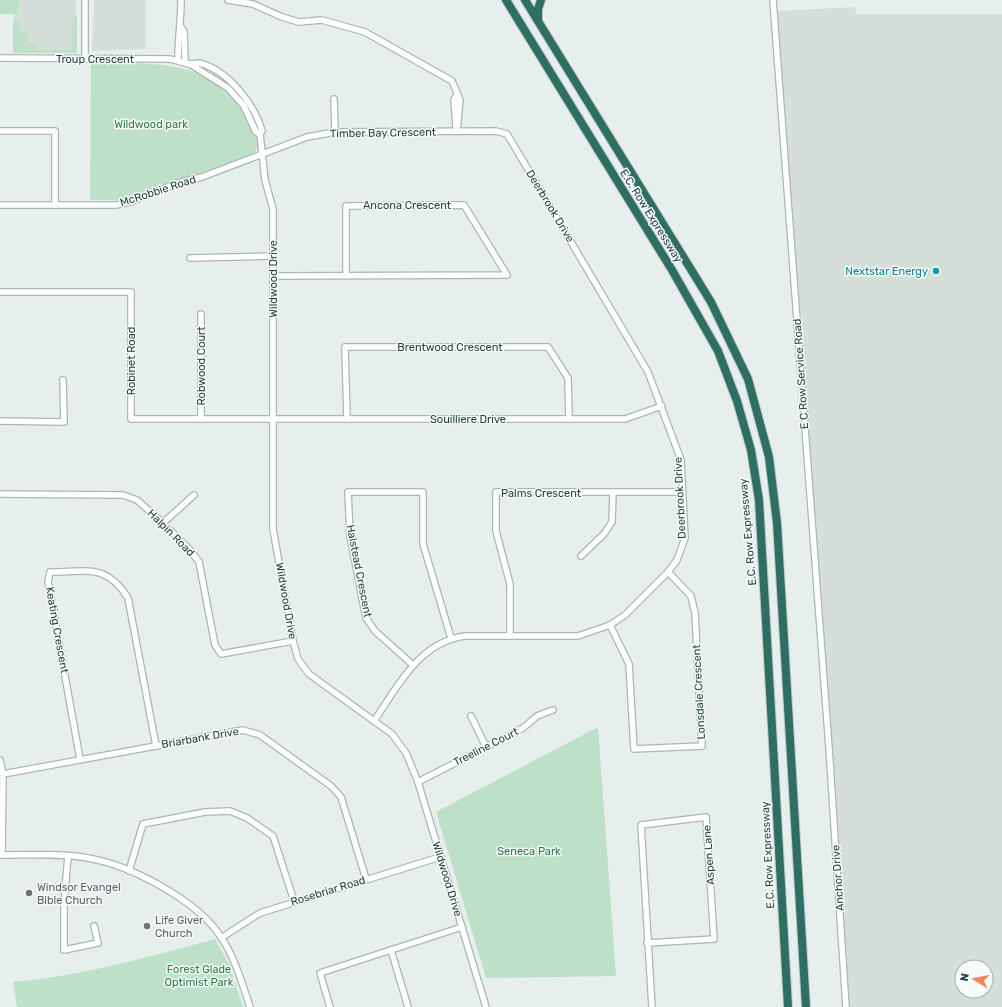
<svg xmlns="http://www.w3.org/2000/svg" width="1002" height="1007" font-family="Rubik,sans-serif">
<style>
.built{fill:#d4dfda;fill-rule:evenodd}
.green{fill:#bfe0c8}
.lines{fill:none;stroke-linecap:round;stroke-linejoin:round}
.minor-casing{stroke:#a8b8b2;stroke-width:8}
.highway-casing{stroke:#c2cac8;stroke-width:10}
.minor{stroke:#fff;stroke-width:5.5}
.highway{stroke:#2f6f62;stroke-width:8}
.culture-dot{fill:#0f9aa8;stroke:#f7fbf9;stroke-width:1.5}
.worship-dot{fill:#6b7280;stroke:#f7fbf9;stroke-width:1.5}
.labels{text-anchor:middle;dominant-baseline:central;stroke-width:3;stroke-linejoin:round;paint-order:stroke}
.street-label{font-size:11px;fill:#24423a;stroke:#f7fbf9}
.park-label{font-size:11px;fill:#2d7a4b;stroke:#f7fbf9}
.culture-label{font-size:11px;fill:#0d838f;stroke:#f7fbf9;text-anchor:end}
.worship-label{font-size:11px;fill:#5b616d;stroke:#f7fbf9;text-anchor:start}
</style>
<rect width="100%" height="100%" fill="#e6efeb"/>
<g class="built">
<polygon points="14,0 76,0 76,52 14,51"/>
<polygon points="94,0 146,0 146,49 92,51"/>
<path d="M855,7l1,7h146v993h-153l-72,-996zM962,967h24v24h-24z"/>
</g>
<g class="green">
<rect x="0" y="0" width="19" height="14"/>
<polygon points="72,16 77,16 77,53 13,53 13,20 17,19 20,21 20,31 28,32 28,43 37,43 37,50 72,50 72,29 74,23"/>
<path d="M91,63c48,1 100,-5 139,29 13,12 22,37 29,53l-6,10 -131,45h-32z"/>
<polygon points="598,727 616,976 486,978 436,812"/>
<path d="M215,939l14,25 14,43h-226l-4,-25c69,-6 135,-25 202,-43z"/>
</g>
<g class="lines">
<g class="minor-casing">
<g id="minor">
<polyline points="228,0 253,4 282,17 299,22 322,20 365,32 452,81 460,100 457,131"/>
<polyline points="773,0 829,748 846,1007"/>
<polyline points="181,27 184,32 185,62"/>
<path d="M0,58l169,1c7,1 14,4 21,5 3,0 6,-1 9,-1 28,6 56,42 63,68l-2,3 5,46 8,29v320l20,112 5,18 11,15 83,60 14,19 12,29 68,225"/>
<polyline points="85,59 85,0"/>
<path d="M178,60c0,-21 3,-39 3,-60"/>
<polyline points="190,64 228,88 244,106 256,132 260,134"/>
<polyline points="334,99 335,132"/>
<polyline points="456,127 454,100 457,94"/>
<polyline points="0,131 55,131 55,205"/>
<path d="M0,205h116l14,-3 48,-19 24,-6 105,-40 28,-5 161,-1 11,3 141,238 33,88 4,78 -8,22 -9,12 -43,43 -15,10 -32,11h-113c-46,6 -67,50 -91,85"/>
<polyline points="190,258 273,256"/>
<polyline points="273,276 282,276 507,275 464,205 346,206 346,275"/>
<polyline points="0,292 131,292 131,419 625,419 662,406"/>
<polyline points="201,419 201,314"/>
<polyline points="347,419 345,347 548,347 568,378 569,419"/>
<polyline points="0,421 64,422 63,380"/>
<polyline points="0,494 123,495 137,500 163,523 190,550 199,562 215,645 221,654 293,641"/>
<polyline points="163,523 194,495"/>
<polyline points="581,556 604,534 612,522 613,492"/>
<polyline points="610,625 629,664 634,749 702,746 695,613 691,596 668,572"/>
<polyline points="510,636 510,584 496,531 496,492 682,492"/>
<polyline points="413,665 375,631 366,618 350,536 348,492 423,492 423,544 451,638"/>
<polyline points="471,716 486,747"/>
<path d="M80,759l-32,-177 2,-10c37,0 56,-9 78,26l28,148"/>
<polyline points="0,760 3,774 2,855"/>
<polyline points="3,774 243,730 260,735 331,786 341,797 366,879"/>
<polyline points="418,782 523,728 537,716 553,710"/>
<path d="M0,855c29,0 59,-2 88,3 42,7 109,42 133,79 14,21 21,46 29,70"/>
<polyline points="68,856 64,903 64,950 98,943 94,926"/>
<polyline points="129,871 143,824 205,812 230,811 247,818 273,836 294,901"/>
<polyline points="221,938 260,913 440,857"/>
<polyline points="647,943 714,939 706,817 641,825 652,1007"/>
<polyline points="391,950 408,1007"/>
<polyline points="330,1007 320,973 462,927"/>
</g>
</g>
<g class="highway-casing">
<g id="highway">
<polyline points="506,0 672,270 718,351 737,401 751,450 759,500 788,1007"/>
<polyline points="525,0 711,302 748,379 769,457 777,523 806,1007"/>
<polyline points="538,21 538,9 541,0"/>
</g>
</g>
<use href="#minor" class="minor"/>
<use href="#highway" class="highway"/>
</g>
<circle class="culture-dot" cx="936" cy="271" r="4"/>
<g class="worship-dot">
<circle cx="29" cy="893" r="4"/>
<circle cx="147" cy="926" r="4"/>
</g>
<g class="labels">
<g class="street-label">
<text x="95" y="59">Troup Crescent</text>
<text transform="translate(383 133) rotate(-1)">Timber Bay Crescent</text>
<text transform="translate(158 191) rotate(-18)">McRobbie Road</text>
<text x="407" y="205">Ancona Crescent</text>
<text transform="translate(550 206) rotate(59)">Deerbrook Drive</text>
<text transform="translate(651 216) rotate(58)">E.C. Row Expressway</text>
<text transform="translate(273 279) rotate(-90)">Wildwood Drive</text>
<text x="450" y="347">Brentwood Crescent</text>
<text transform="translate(131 361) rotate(-90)">Robinet Road</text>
<text transform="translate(201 366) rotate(-90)">Robwood Court</text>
<text transform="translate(801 374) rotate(-94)">E C Row Service Road</text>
<text x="468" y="419">Souilliere Drive</text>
<text x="541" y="493">Palms Crescent</text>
<text transform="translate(680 498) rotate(-93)">Deerbrook Drive</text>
<text transform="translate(748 532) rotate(-95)">E.C. Row Expressway</text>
<text transform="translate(171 533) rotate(45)">Halpin Road</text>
<text transform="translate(359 571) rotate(79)">Halstead Crescent</text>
<text transform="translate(286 601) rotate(80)">Wildwood Drive</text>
<text transform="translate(57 630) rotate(80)">Keating Crescent</text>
<text transform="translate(699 692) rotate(-93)">Lonsdale Crescent</text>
<text transform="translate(200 738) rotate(-10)">Briarbank Drive</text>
<text transform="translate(486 747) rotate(-27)">Treeline Court</text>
<text transform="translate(709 855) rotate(-94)">Aspen Lane</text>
<text transform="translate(768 855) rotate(-93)">E.C. Row Expressway</text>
<text transform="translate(838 878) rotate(-94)">Anchor Drive</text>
<text transform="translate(447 879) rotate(73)">Wildwood Drive</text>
<text transform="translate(328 891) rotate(-17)">Rosebriar Road</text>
</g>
<g class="park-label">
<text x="151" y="124">Wildwood park</text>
<text x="529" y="851">Seneca Park</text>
<text x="199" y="969">Forest Glade<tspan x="199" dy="13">Optimist Park</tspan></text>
</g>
<g class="culture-label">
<text x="928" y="271">Nextstar Energy</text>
</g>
<g class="worship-label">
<text x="37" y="887">Windsor Evangel<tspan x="37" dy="13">Bible Church</tspan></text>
<text x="155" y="920">Life Giver<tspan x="155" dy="13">Church</tspan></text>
</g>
</g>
<g transform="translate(974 979) rotate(280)"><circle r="19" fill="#f7fbf9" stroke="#a3b1ad"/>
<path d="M0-3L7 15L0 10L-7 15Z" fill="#f4845f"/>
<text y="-6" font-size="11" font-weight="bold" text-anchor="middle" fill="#24423a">N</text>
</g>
</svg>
